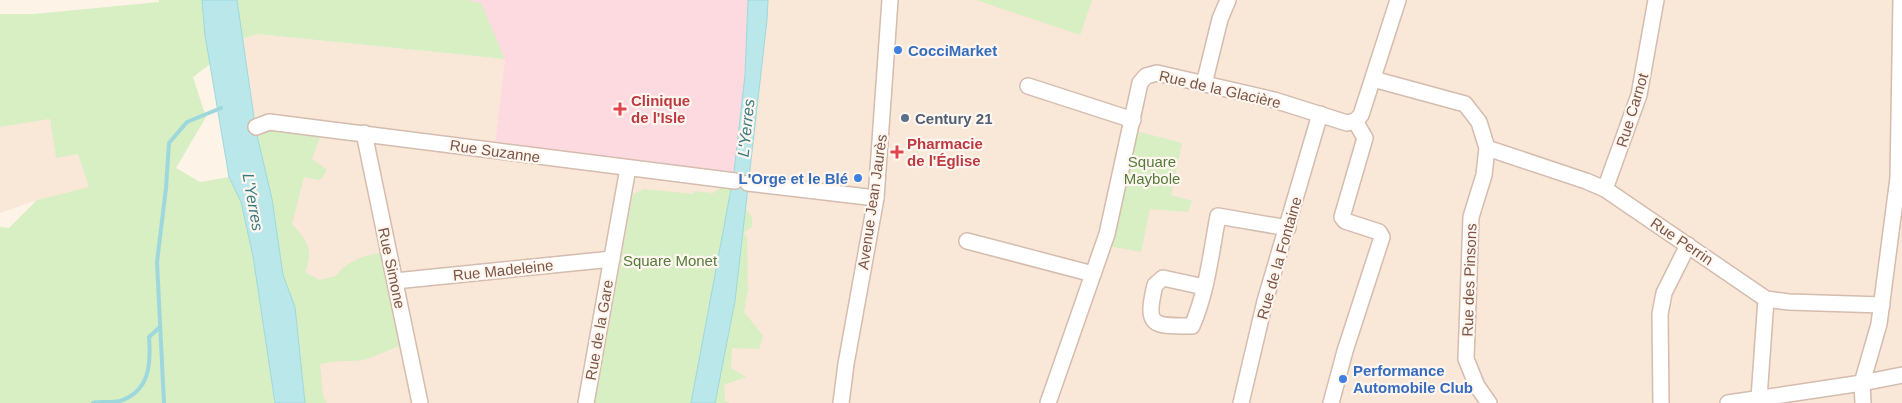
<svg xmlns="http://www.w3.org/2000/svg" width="1902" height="403" font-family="Arial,sans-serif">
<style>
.residential{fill:#f9e7d7}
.medical{fill:#fdd9e0}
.green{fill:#d8eec3}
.water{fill:#b9e7ea;stroke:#9ed8dd}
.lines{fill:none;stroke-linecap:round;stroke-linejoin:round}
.stream{stroke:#9ed8dd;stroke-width:4}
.minor-casing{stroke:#d4bcae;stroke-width:18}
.minor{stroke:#fff;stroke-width:15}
.shop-dot{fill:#3f7fe0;stroke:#fff7ef;stroke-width:2}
.health-dot{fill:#e0444e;stroke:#fff7ef;stroke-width:2}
.service-dot{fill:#5c6f8a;stroke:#fff7ef;stroke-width:2}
.labels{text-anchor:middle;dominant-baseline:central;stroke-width:4.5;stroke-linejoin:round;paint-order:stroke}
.shop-label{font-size:15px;font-weight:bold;fill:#366cbe;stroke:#fff7ef;text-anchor:start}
.street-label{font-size:15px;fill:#7b5648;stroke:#fff7ef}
.health-label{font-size:15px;font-weight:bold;fill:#be3a42;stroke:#fff7ef;text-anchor:start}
.service-label{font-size:15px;font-weight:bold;fill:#4e5e75;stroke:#fff7ef;text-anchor:start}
.park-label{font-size:15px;fill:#547b3c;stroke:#fff7ef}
.water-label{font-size:16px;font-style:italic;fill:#3a7b81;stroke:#fff7ef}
</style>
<rect width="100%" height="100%" fill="#fef3e7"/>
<g class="residential">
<polygon points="768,0 1902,0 1902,403 305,403 295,307 256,131 243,39 257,34 505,59 495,143 749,175"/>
<polygon points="50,119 56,157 78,154 90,187 37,200 0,213 0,127"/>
</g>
<polygon class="medical" points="244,0 748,0 745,75 734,172 495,143 505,59 247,18"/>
<g class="green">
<polygon points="159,0 467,0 481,3 505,59 257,34 243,39 193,77 206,117 176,168 200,182 229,177 241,202 253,256 275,403 0,403 0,227 9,228 37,200 89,187 78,154 56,158 50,119 0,127 0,14 34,14 159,2"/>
<polygon points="976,0 1092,0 1080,35"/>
<path d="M295,130l26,4 -9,25 15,11 -7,10 -16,-3 -12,47c15,17 22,25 13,48l14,8 17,-4c11,-15 26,-20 44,-23l19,93c-8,3 -30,13 -36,14 -16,2 -26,0 -43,4l3,32 4,7h-22l-10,-96 -12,-32 -11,-76 -16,-68z"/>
<polygon points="1136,131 1182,143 1171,195 1192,201 1188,212 1150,209 1141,252 1109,246"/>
<polygon points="720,181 735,184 742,205 752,217 752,227 744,232 747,238 748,290 744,312 763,336 759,349 732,348 731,368 746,377 724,385 725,401 730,403 591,403 597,374 601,369 633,194 644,189 693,194 694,191 713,193 719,189"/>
</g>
<g class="water">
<polygon points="202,0 237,0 256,131 272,199 283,275 295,307 305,403 275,403 253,256 241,202 229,177 205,35"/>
<polygon points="748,0 768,0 767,20 735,301 715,403 691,403 731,189 734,187 736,178 734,172 745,75"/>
</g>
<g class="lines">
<g class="stream">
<path d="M93,403c8,-2 18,0 27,-2 30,-10 31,-37 29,-64l11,-10"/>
<polyline points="164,403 157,262 166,188 169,143 187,122 221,108"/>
</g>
<g class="minor-casing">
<g id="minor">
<polyline points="1373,79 1465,104 1479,122 1487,148 1484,175 1471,217 1466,359 1477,386 1489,403"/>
<polyline points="1204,84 1220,19 1228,0"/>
<polyline points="1028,86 1133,120"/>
<polyline points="256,127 269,122 735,181"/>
<polyline points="364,133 420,403"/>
<polyline points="1487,148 1586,181 1605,189 1766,299 1789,302 1882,305"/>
<polyline points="748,183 876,198"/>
<polyline points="1605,189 1639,95 1656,0"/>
<polyline points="967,241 1093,274"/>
<polyline points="395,281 612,259"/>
<path d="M1204,287l-41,-9 -8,7c-10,42 -3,41 37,41 15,-34 19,-73 26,-110l70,12"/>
<polyline points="1759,398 1766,299"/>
<polyline points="586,403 628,168"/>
<polyline points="841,403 846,364 876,198 890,0"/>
<polyline points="1048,403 1107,234 1140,83 1146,76 1157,73 1274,100 1347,123 1355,121 1361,115 1398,0"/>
<polyline points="1241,403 1265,301 1320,114"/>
<polyline points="1331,403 1345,351 1382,237 1379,232 1345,221 1342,217 1365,138 1355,121"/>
<polyline points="1661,403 1660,314 1664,293 1688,245"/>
<polyline points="1728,403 1862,383 1902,375"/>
<polyline points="1863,403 1862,383 1879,324 1898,178 1901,0"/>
</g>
</g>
<use href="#minor" class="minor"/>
</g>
<g class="shop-dot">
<circle cx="898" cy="50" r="5"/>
<circle cx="858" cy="178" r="5"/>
<circle cx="1343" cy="379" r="5"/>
</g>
<g class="health-dot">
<path d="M617.5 101.5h5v5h5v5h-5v5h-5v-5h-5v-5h5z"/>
<path d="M894.5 144.5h5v5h5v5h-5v5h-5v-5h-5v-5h5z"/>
</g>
<circle class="service-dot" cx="905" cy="118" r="5"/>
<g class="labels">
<g class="shop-label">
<text x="908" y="50">CocciMarket</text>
<text x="848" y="178" text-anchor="end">L'Orge et le Blé</text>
<text x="1353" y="370">Performance<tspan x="1353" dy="17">Automobile Club</tspan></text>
</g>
<g class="street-label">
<text transform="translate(1220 89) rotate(13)">Rue de la Glacière</text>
<text transform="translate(1632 110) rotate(-73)">Rue Carnot</text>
<text transform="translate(495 151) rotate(8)">Rue Suzanne</text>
<text transform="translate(872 202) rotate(-82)">Avenue Jean Jaurès</text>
<text transform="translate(1682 241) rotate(34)">Rue Perrin</text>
<text transform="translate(1279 258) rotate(-74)">Rue de la Fontaine</text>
<text transform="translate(392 268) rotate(78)">Rue Simone</text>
<text transform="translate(503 270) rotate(-6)">Rue Madeleine</text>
<text transform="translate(1469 280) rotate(-88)">Rue des Pinsons</text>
<text transform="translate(599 330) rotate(-80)">Rue de la Gare</text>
</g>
<g class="health-label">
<text x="631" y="100">Clinique<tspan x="631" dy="17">de l'Isle</tspan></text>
<text x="907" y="143">Pharmacie<tspan x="907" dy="17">de l'Église</tspan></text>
</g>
<g class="service-label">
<text x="915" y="118">Century 21</text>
</g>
<g class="park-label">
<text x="1152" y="161">Square<tspan x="1152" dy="17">Maybole</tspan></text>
<text x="670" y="260">Square Monet</text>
</g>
<g class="water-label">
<text transform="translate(746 128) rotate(-84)">L'Yerres</text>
<text transform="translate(253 202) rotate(80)">L'Yerres</text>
</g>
</g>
</svg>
